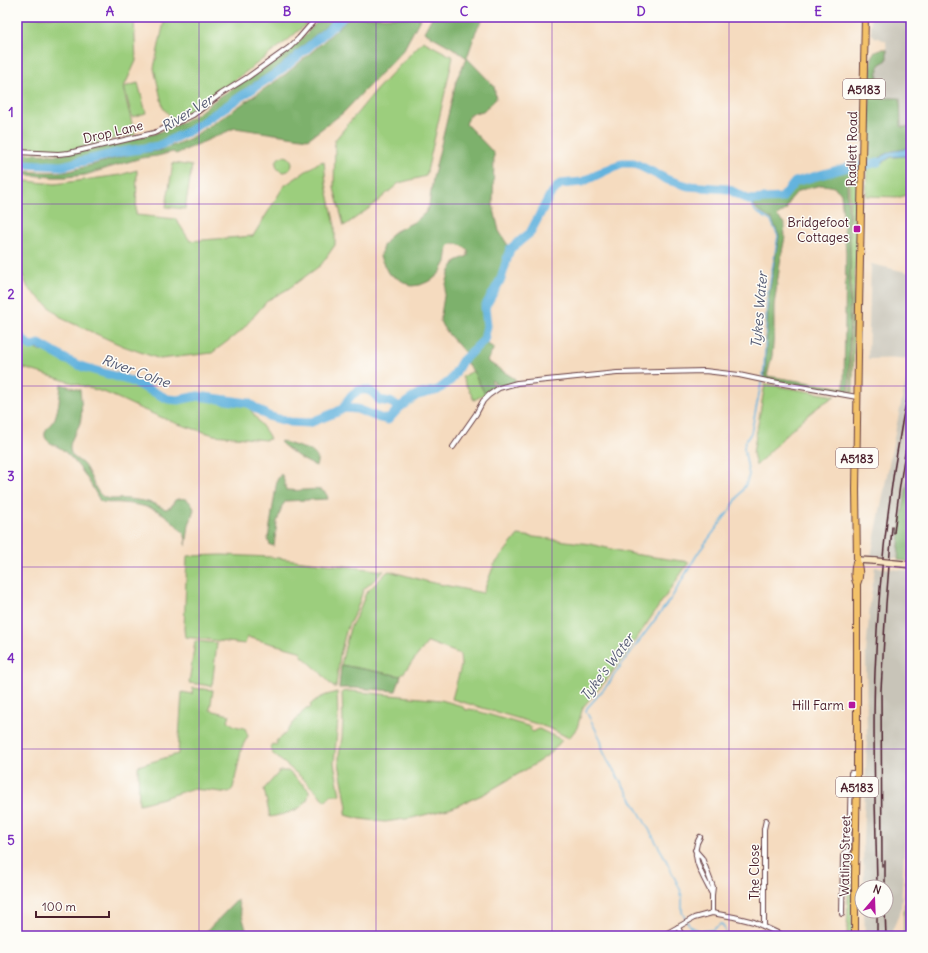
<svg xmlns="http://www.w3.org/2000/svg" width="928" height="953" font-family="Delius,sans-serif">
<style>
.industrial{fill:#c8c4b8}
.green{fill:#9cce7d;stroke:#737654}
.forest{fill:#7db16c;stroke:#64684c;fill-rule:evenodd}
.water{fill:#63b3de;stroke:#566984}
.lines{fill:none;stroke-linecap:round;stroke-linejoin:round}
.stream{stroke:#63b3de;stroke-width:1.5}
.river{stroke:#63b3de;stroke-width:9}
.street-casing{stroke:#643b41;stroke-width:6}
.secondary-casing{stroke:#643b41;stroke-width:8}
.primary-casing{stroke:#643b41;stroke-width:8}
.street{stroke:#fff;stroke-width:4}
.secondary{stroke:#fae7c3;stroke-width:5.5}
.primary{stroke:#f3c26a;stroke-width:6}
.rail{stroke:#4a1f2b;stroke-width:1.5}
.secondary-bridge-casing{stroke:#643b41;stroke-width:8;stroke-linecap:butt}
.secondary-bridge{stroke:#fae7c3;stroke-width:5.5}
.grid{fill:none;stroke:#7b2cbf;stroke-width:1;stroke-opacity:0.55}
.poi-dot{fill:#b5179e;stroke:#fdfcf7;stroke-width:1.5}
.labels{text-anchor:middle;dominant-baseline:central;stroke-width:3;stroke-linejoin:round;paint-order:stroke}
.shield{fill:#fdfcf7;stroke:#806168;stroke-width:1}
.shield-label{font-size:12px;font-weight:bold;fill:#4a1f2b}
.street-label{font-size:13px;fill:#4a1f2b;stroke:#fdfcf7}
.poi-label{font-size:13px;fill:#4a1f2b;stroke:#fdfcf7;text-anchor:end}
.water-label{font-size:14px;font-style:italic;fill:#545a73;stroke:#fdfcf7}
.neatline{fill:none;stroke:#7b2cbf;stroke-width:1.5}
.grid-label{font-size:13px;text-anchor:middle;font-weight:bold;fill:#7b2cbf}
</style>
<rect width="100%" height="100%" fill="#fdfcf7"/>
<filter id="ink" filterUnits="userSpaceOnUse"><feTurbulence type="fractalNoise" baseFrequency=".025" numOctaves="2"/><feDisplacementMap in="SourceGraphic" scale="8" xChannelSelector="R" yChannelSelector="G"/><feConvolveMatrix kernelMatrix="1 2 1 2 8 2 1 2 1" color-interpolation-filters="sRGB"/></filter>
<filter id="wash" filterUnits="userSpaceOnUse"><feTurbulence type="fractalNoise" baseFrequency=".012" numOctaves="4" result="noise"/><feDisplacementMap in="SourceGraphic" scale="16" xChannelSelector="R" yChannelSelector="G"/><feGaussianBlur stdDeviation="0.9" result="paint"/><feColorMatrix in="noise" values="0 0 0 0 0 0 0 0 0 0 0 0 0 0 0 0 0 1.4 0 .05"/><feComposite in="paint" operator="in"/></filter>
<g filter="url(#wash)">
<rect width="100%" height="100%" fill="#f5dbbf"/>
<g class="industrial">
<polygon points="871,17 911,17 911,127 901,127 877,98 878,67 880,64 887,60 886,41 875,37 871,33"/>
<polygon points="871,264 911,273 911,559 871,557 896,428 911,358 868,359"/>
<polygon points="875,567 911,571 911,719 901,910 892,931 893,936 865,936 864,911 886,911 886,887 864,887 863,842 867,742 866,653 870,604"/>
</g>
<g class="green">
<polygon points="17,17 134,17 136,61 124,87 138,83 146,113 132,117 124,87 123,88 135,135 120,137 68,151 58,152 17,148"/>
<polygon points="165,17 314,17 288,40 198,108 172,118 163,108 154,68"/>
<polygon points="423,41 453,57 426,176 399,183 371,207 344,226 334,188 335,140 377,89"/>
<polygon points="911,155 911,194 900,197 866,196 867,167 878,165 891,157 908,156"/>
<circle cx="284" cy="164" r="8"/>
<polygon points="324,161 326,183 335,226 335,245 321,265 288,289 268,300 241,331 212,353 160,359 123,346 63,319 28,288 18,264 17,263 17,180 55,184 120,175 137,170 136,215 176,219 190,241 253,236 284,186 318,163"/>
<polygon points="173,163 192,166 185,209 166,207"/>
<path d="M856,170h3l-5,128 -1,94 -2,3v-112l-2,-99c0,-5 3,-11 7,-14z"/>
<polygon points="17,343 55,355 75,365 131,383 162,399 170,401 182,400 198,398 246,404 250,409 267,433 270,439 265,440 255,439 214,435 175,423 139,408 122,400 106,393 17,366"/>
<polygon points="473,371 485,394 474,400 462,377"/>
<path d="M765,384l70,12c-30,17 -55,45 -79,70l-3,-13z"/>
<polygon points="518,535 590,544 633,554 689,562 628,651 608,678 583,707 577,728 569,738 551,729 537,724 452,699 461,666 460,654 428,642 401,676 341,665 345,647 350,628 358,613 366,593 386,573 389,571 429,582 483,593 494,565"/>
<polygon points="223,555 270,557 384,571 363,590 357,609 348,626 345,635 340,655 336,687 333,687 320,672 302,656 301,653 299,651 247,637 245,644 185,637 184,629 187,556"/>
<polygon points="195,641 217,643 212,686 189,683"/>
<path d="M193,688l20,2 -3,20 20,5 -2,5c4,6 10,7 17,8l3,8 -6,11 -9,41 -4,5 -15,-2 -23,-2 -28,9 -24,6 -1,-38 40,-12 4,-62 10,2z"/>
<polygon points="350,691 431,699 441,700 462,706 464,709 467,710 470,709 531,727 530,729 533,732 539,729 562,740 551,753 532,766 484,794 452,808 412,818 385,822 361,819 345,815 347,807 339,763 339,755 342,738 343,722 342,692"/>
<path d="M337,692l1,28 -4,43 6,32h-9l-5,6 -25,-24 -29,-24 -1,-6 2,-3 3,1 1,-2 -1,-2 6,-4 24,-29 3,1 2,-2 -1,-2c8,-8 16,-10 27,-13z"/>
<path d="M280,771h8l21,19c1,20 -24,24 -39,27l-6,-28z"/>
<polygon points="911,832 911,936 904,936 904,915 909,837"/>
<polygon points="849,853 851,853 852,856 852,936 847,936"/>
</g>
<g class="forest">
<polygon points="323,17 336,17 281,65 239,93 211,114 176,136 159,143 123,150 62,164 23,163 17,162 17,153 58,155 154,134 177,125 197,114 219,97 259,72 298,43 315,24"/>
<polygon points="350,17 421,17 404,49 343,113 308,139 235,128 176,154 173,152 157,156 141,158 85,175 66,177 53,177 17,174 17,171 36,172 66,172 135,153 159,151 189,139 219,120 286,74 321,44"/>
<path d="M432,17h52l-8,14 -9,27 27,28 2,13 -13,12 -13,3 -4,10 28,29 -1,52 6,26 10,16 -6,19 -12,26 -7,13 2,18 -4,16 -15,16 -17,-19 -7,-9 -3,-6 6,-37 4,-13 6,-10 12,-5v-6c-6,-5 -10,-7 -17,-6l-3,3 -2,15 -6,11 -8,7 -12,5 -9,1 -23,-13 -8,-16 3,-11 9,-13 24,-12 10,-9 3,-7 4,-27 24,-100 10,-20 -16,-11 -27,-15z"/>
<path d="M881,49h6v11l-7,4 -2,3 -1,31h23l1,29h10v18c-8,7 -13,4 -21,7 -9,3 -12,11 -23,10l1,-20 3,-80c2,-8 3,-11 10,-13z"/>
<path d="M852,168v2l-5,13 3,79 -1,131 -85,-14 1,-9 3,-70 11,-64 -7,-16 -14,-9 -7,-10 32,-2 14,-17zM822,185c10,1 13,1 19,9l5,58 -2,136 -77,-12 5,-20 2,-22v-29l7,-48 4,-20 -1,-14 -7,-7 9,-6 4,-10 7,-8 7,-3z"/>
<polygon points="484,342 494,348 487,361 515,379 516,382 499,387 492,380 491,381 496,386 485,394 473,371 465,361"/>
<path d="M61,384l19,6c1,11 3,22 0,33 -3,8 -11,18 -10,26 1,9 8,10 13,15 8,9 10,24 19,32 6,5 18,2 26,3 9,1 19,2 27,5 4,2 7,4 11,5l5,-2 4,-7c10,-4 15,0 19,9l-5,16 -3,21c0,-3 0,-7 -1,-10 -2,-4 -6,-8 -10,-12 -15,-16 -32,-19 -53,-21 -7,-1 -15,1 -22,-2 -10,-19 -20,-36 -36,-50 -6,-6 -21,-8 -19,-18 1,-6 8,-10 10,-15 4,-11 5,-23 6,-34z"/>
<path d="M281,441l28,9c7,4 10,8 7,16 -13,-5 -23,-13 -34,-22l-2,-2z"/>
<polygon points="911,457 911,562 898,560 900,530"/>
<path d="M281,474l2,3 3,13c5,0 11,1 17,0 9,0 23,-4 25,9l-42,2 -4,5 -3,10 -2,6 -3,24 -4,-1 -2,-6 9,-59z"/>
<polygon points="341,665 401,676 396,691 355,688 339,688"/>
<polygon points="237,900 238,902 248,936 202,936"/>
</g>
<path class="water" d="M911,145v10l-3,1 -17,1 -13,8 -11,2v-5c11,1 14,-7 23,-10 8,-3 13,0 21,-7z"/>
<g class="lines">
<g class="stream">
<polyline points="701,931 712,930 721,924 723,925 727,936"/>
<polyline points="704,936 701,931 690,927 682,912 682,897 680,889 664,856 634,803 608,761 603,751 601,740 586,711 587,708 610,682 613,676 672,597 698,553 730,510 746,484 749,475 744,448 745,442 751,433 764,370 767,299 778,236 771,221 756,212 749,200"/>
</g>
<g class="river">
<polyline points="17,163 23,164 62,166 121,152 158,146 189,131 284,68 343,17"/>
<polyline points="17,333 26,343 31,346 39,344 67,360 83,367 131,381 168,399 178,400 198,396 248,403 268,416 290,422 309,423 337,412 344,408 357,409 380,418 388,420 400,407 417,395 438,390 451,380 462,361 484,340 487,326 485,307 501,279 510,249 530,233 550,195 560,184 582,182 622,163 634,163 668,180 688,186 728,189 749,200 782,198 795,182 852,166 867,165 878,162"/>
<path d="M344,408c2,-5 5,-11 9,-14 10,-8 20,-4 26,6l11,2 10,5"/>
</g>
</g>
</g>
<g filter="url(#ink)">
<g class="lines">
<g class="street-casing">
<g id="street">
<polyline points="17,152 58,154 69,153 154,133 193,115 221,94 248,77 290,47 299,38 312,23 319,17"/>
<polyline points="453,447 476,414 483,401 489,395 499,388 517,383 617,373 705,371 739,375 767,381 857,397"/>
<path d="M700,837c-12,18 4,41 12,57"/>
<polyline points="695,850 702,858 713,887 712,895 712,913"/>
<polyline points="842,914 843,856 845,852 849,851 851,773 857,773"/>
<polyline points="764,926 764,829 766,820"/>
<polyline points="678,927 682,936"/>
<polyline points="662,936 694,918 712,913 734,917 754,922 784,936"/>
</g>
</g>
<g class="secondary-casing">
<g id="secondary">
<polyline points="857,560 875,561"/>
<polyline points="903,564 911,565"/>
</g>
</g>
<g class="primary-casing">
<g id="primary">
<path d="M857,584c4,-8 2,-15 0,-24l-1,-71 2,-133 7,-339"/>
<path d="M855,936v-60l2,-103v-189c-4,-7 -3,-14 -1,-22"/>
</g>
</g>
<use href="#street" class="street"/>
<use href="#secondary" class="secondary"/>
<use href="#primary" class="primary"/>
<g class="rail">
<path d="M894,533c4,-36 9,-74 17,-110"/>
<polyline points="885,861 885,887"/>
<polyline points="882,867 881,690 886,604 892,527"/>
<path d="M877,887c-1,-72 -5,-143 -2,-215 3,-83 12,-167 27,-249 2,-13 6,-26 9,-39"/>
<polyline points="877,911 877,936"/>
<polyline points="885,911 886,936"/>
</g>
<g class="secondary-bridge-casing">
<polyline id="secondary-bridge" points="875,561 903,564"/>
</g>
<use href="#secondary-bridge" class="secondary-bridge"/>
</g>
</g>
<path class="grid" d="M199,17v919M376,17v919M552,17v919M729,17v919M17,204h894M17,386h894M17,567h894M17,749h894"/>
<g class="poi-dot">
<rect x="853" y="225" width="8" height="8" rx="2"/>
<rect x="848" y="701" width="8" height="8" rx="2"/>
</g>
<g class="labels">
<g class="shield">
<rect x="843" y="79" width="42" height="20" rx="3"/>
<rect x="836" y="448" width="42" height="20" rx="3"/>
<rect x="836" y="777" width="42" height="20" rx="3"/>
</g>
<g class="shield-label">
<text x="864" y="89">A5183</text>
<text x="857" y="458">A5183</text>
<text x="857" y="787">A5183</text>
</g>
<g class="street-label">
<text transform="translate(113 132) rotate(-13)">Drop Lane</text>
<text transform="translate(852 149) rotate(-89)">Radlett Road</text>
<text transform="translate(845 856) rotate(-89)">Watling Street</text>
<text transform="translate(754 872) rotate(-90)">The Close</text>
</g>
<g class="poi-label">
<text x="849" y="222">Bridgefoot<tspan x="849" dy="15">Cottages</tspan></text>
<text x="844" y="705">Hill Farm</text>
</g>
<g class="water-label">
<text transform="translate(187 113) rotate(-31)">River Ver</text>
<text transform="translate(759 310) rotate(-85)">Tykes Water</text>
<text transform="translate(136 371) rotate(20)">River Colne</text>
<text transform="translate(607 667) rotate(-53)">Tyke's Water</text>
</g>
</g>
<rect width="928" height="953" fill="none" stroke="#fdfcf7" stroke-width="44"/>
<g transform="translate(874 899) rotate(19)"><circle r="19" fill="#fdfcf7" stroke="#b5a4a5"/>
<path d="M0-3L7 15L0 10L-7 15Z" fill="#b5179e"/>
<text y="-6" font-size="11" font-weight="bold" text-anchor="middle" fill="#4a1f2b">N</text>
</g>
<path d="M36 911v6h73v-6" fill="none" stroke="#4a1f2b" stroke-width="2"/>
<text x="42" y="911" font-size="12" fill="#4a1f2b" stroke="#fdfcf7" stroke-width="3" paint-order="stroke">100 m</text>
<rect x="22" y="22" width="884" height="909" class="neatline"/>
<g class="grid-label">
<text x="110" y="16">A</text>
<text x="287" y="16">B</text>
<text x="464" y="16">C</text>
<text x="641" y="16">D</text>
<text x="818" y="16">E</text>
<text x="11" y="117">1</text>
<text x="11" y="299">2</text>
<text x="11" y="481">3</text>
<text x="11" y="663">4</text>
<text x="11" y="845">5</text>
</g>
</svg>
